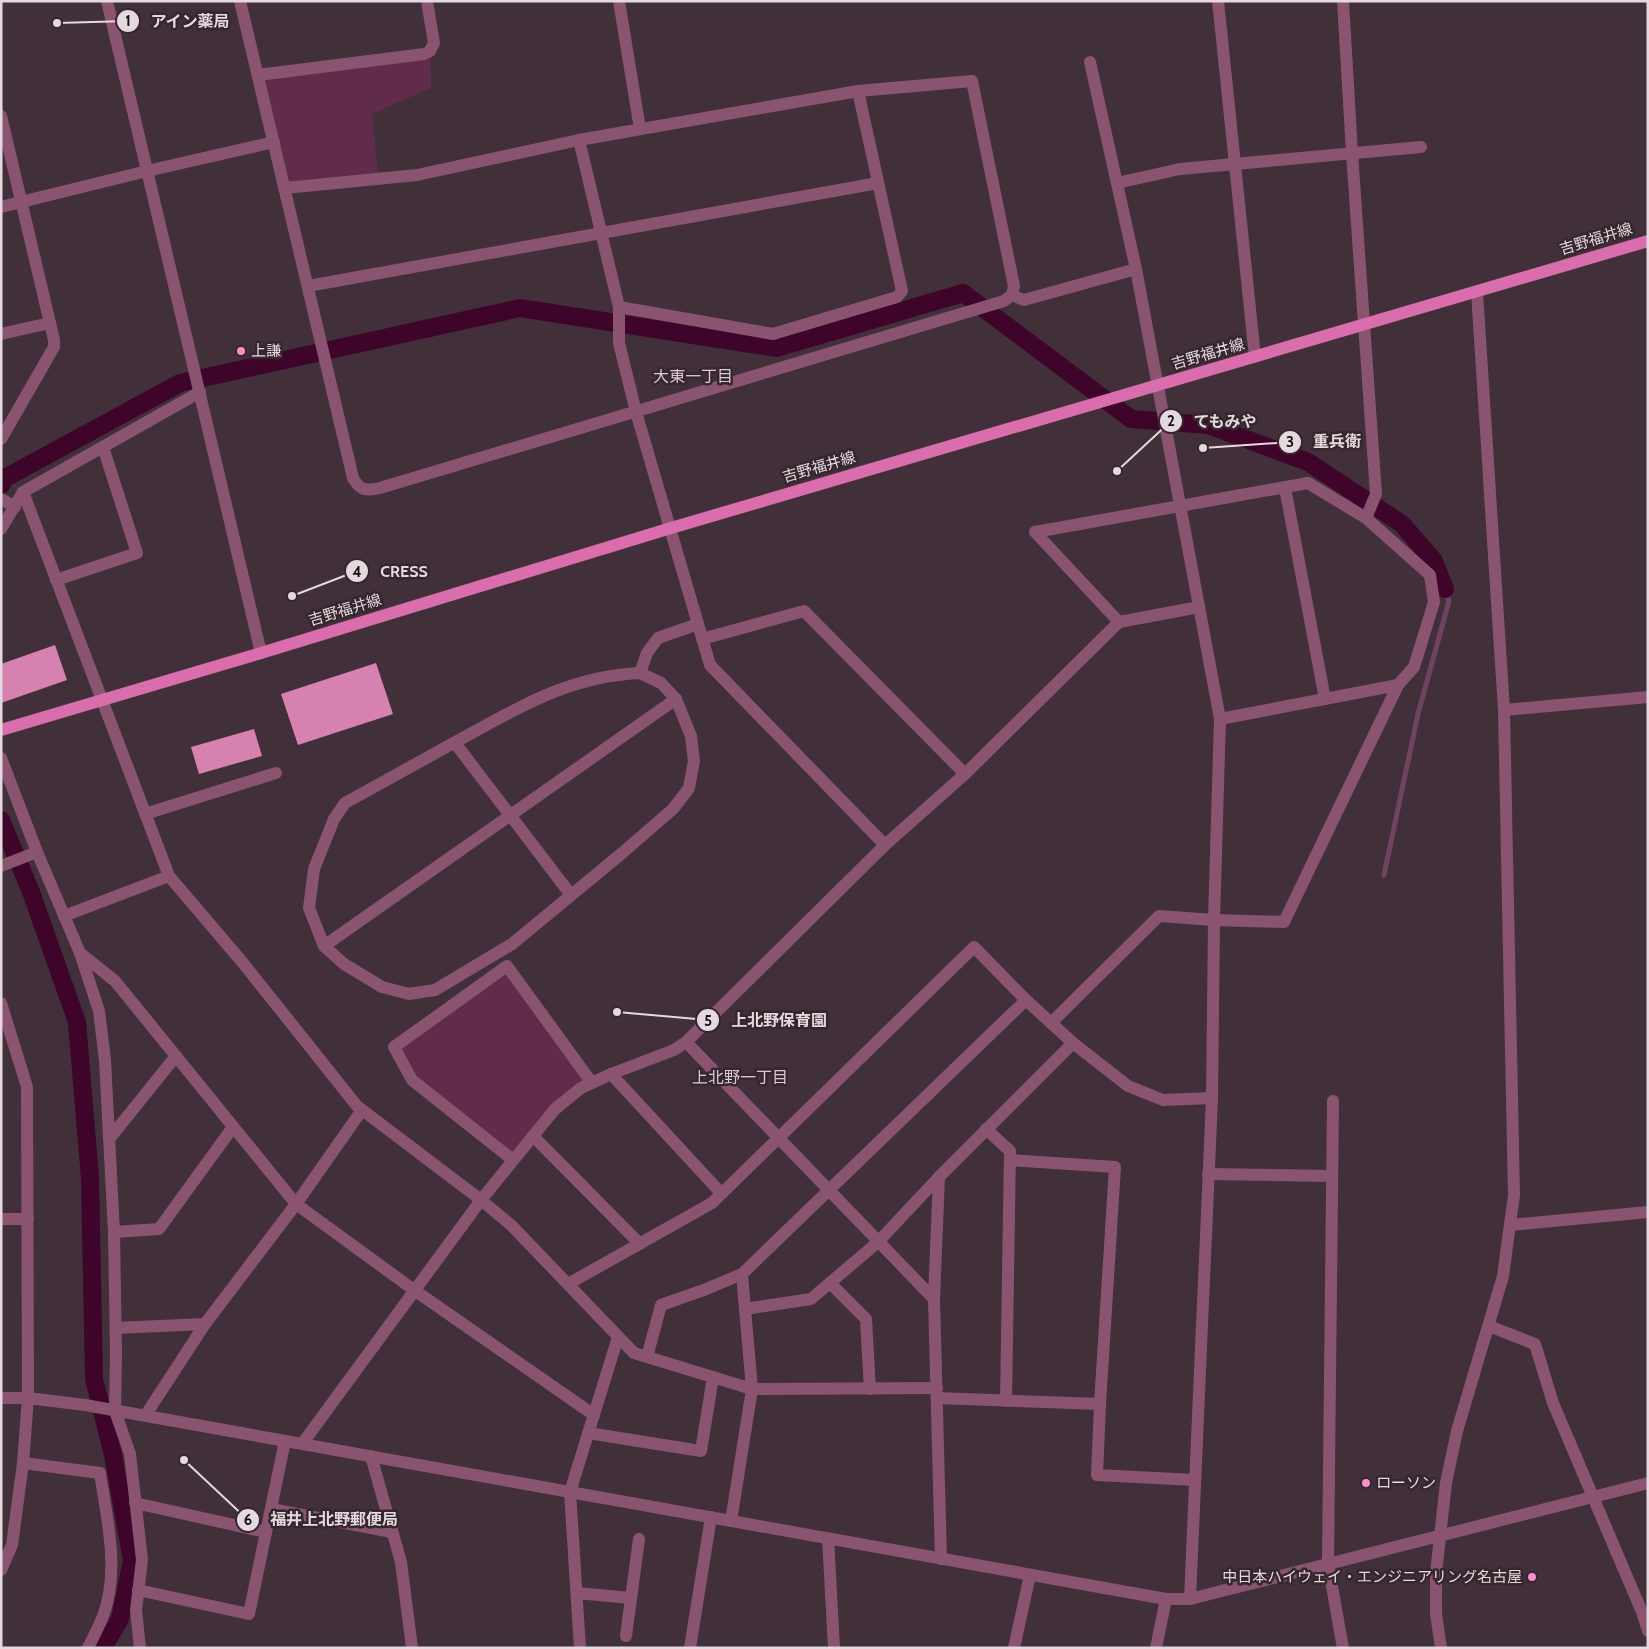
<svg xmlns="http://www.w3.org/2000/svg" width="1649" height="1649" font-family="Cabin,'Noto Sans JP',sans-serif">
<style>
.green{fill:#612b4a}
.lines{fill:none;stroke-linecap:round;stroke-linejoin:round}
.stream{stroke:#704460;stroke-width:5}
.canal{stroke:#3e042a;stroke-width:18}
.building{fill:#d781b0}
.minor{stroke:#8a5471;stroke-width:12}
.major{stroke:#da6eac;stroke-width:12}
.poi-dot{fill:#f98fca;stroke:#36262e;stroke-width:2}
.labels{text-anchor:middle;dominant-baseline:central;stroke-width:5;stroke-linejoin:round;paint-order:stroke}
.street-label{font-size:15px;fill:#e4d9de;stroke:#36262e}
.poi-label{font-size:15px;fill:#e4d9de;stroke:#36262e;text-anchor:start}
.neighbourhood-label{font-size:16px;fill:#dec9d3;stroke:#36262e}
.leader{fill:none;stroke:#e4d9de;stroke-width:2}
.callout-dot{fill:#e4d9de;stroke:#36262e;stroke-width:2}
.mark-label{font-size:15px;text-anchor:middle;font-weight:bold;fill:#111}
.callout-label{font-size:16px;text-anchor:middle;font-weight:bold;fill:#e4d9de;stroke:#36262e;stroke-width:5;stroke-linejoin:round;paint-order:stroke}
</style>
<rect width="100%" height="100%" fill="#413039"/>
<g class="green">
<polygon points="430,51 431,88 372,114 378,173 285,188 258,75"/>
<polygon points="511,971 592,1083 513,1160 419,1085 394,1047"/>
</g>
<g class="lines">
<polyline class="stream" points="1384,875 1418,714 1449,601 1445,589"/>
<g class="canal">
<polyline points="1,485 5,478 180,383 520,308 776,348 963,293 1131,419 1208,425 1308,462 1402,524 1434,561 1445,589"/>
<polyline points="1,820 31,892 77,1022 90,1178 94,1379 113,1455 132,1560 120,1619 103,1648"/>
</g>
</g>
<g class="building">
<polygon points="55,645 67,680 1,703 1,664"/>
<polygon points="376,663 393,714 298,745 281,694"/>
<polygon points="254,729 262,756 199,774 191,747"/>
</g>
<g class="lines">
<g class="minor">
<polyline points="107,1 261,653"/>
<path d="M240,1l113,477c7,13 14,13 27,10l624,-187 8,-6 2,-9 -42,-205 -114,10 -279,49 -162,35 -132,13"/>
<polyline points="619,1 640,129"/>
<polyline points="1218,1 1255,357"/>
<polyline points="1343,1 1352,153 1376,494 1366,518"/>
<polyline points="1090,62 1136,269 1220,719 1214,920 1212,1098 1190,1599"/>
<polyline points="258,75 424,54 430,51 434,43 427,1"/>
<polyline points="1,116 54,340 54,347 1,439"/>
<polyline points="579,140 619,307 619,343 636,412 710,665 885,845"/>
<polyline points="1117,183 1180,169 1421,147"/>
<polyline points="1,207 147,171 274,142"/>
<polyline points="308,286 878,183"/>
<polyline points="1012,295 1024,300 1136,269"/>
<polyline points="619,307 773,334 897,297 902,291 858,91"/>
<polyline points="1,334 50,323"/>
<polyline points="1285,488 1325,699"/>
<polyline points="23,492 169,876 243,963 357,1106 481,1200 512,1226 634,1353 752,1389 937,1388"/>
<polyline points="1,499 15,507"/>
<polyline points="1,529 23,492 200,392"/>
<polyline points="56,580 137,553 103,447"/>
<polyline points="702,639 804,611 965,774"/>
<path d="M640,673l21,10 15,16 15,37 3,25 -5,27 -16,21 -52,45 -109,90 -77,46 -26,4 -27,-7 -38,-23 -20,-18 -15,-38 5,-39 20,-50 11,-16c38,-21 76,-42 114,-63 60,-33 111,-64 181,-67z"/>
<polyline points="640,673 647,653 658,638 698,624"/>
<polyline points="1504,710 1648,697"/>
<polyline points="1220,719 1398,685"/>
<polyline points="455,743 571,895"/>
<polyline points="1,758 37,852 80,953 99,1011 105,1060 114,1232 116,1353 115,1411 130,1454 142,1560 136,1610 140,1648"/>
<polyline points="145,814 276,773"/>
<polyline points="1,866 37,852"/>
<polyline points="64,916 169,876"/>
<polyline points="324,946 676,699"/>
<polyline points="80,953 115,981 296,1204 414,1290 594,1415"/>
<polyline points="1,1003 27,1087 28,1398 23,1463 12,1545 1,1570"/>
<polyline points="1051,1023 1159,916 1214,920 1284,922 1398,685 1414,667 1434,602 1430,575 1366,518 1308,483 1035,532 1119,622"/>
<polyline points="686,1042 934,1299"/>
<polyline points="611,1074 721,1193"/>
<polyline points="1333,1101 1328,1564 1343,1648"/>
<polyline points="986,1129 1010,1151 1006,1401"/>
<polyline points="533,1136 640,1244"/>
<polyline points="110,1138 176,1056"/>
<polyline points="513,1160 412,1080 394,1047 507,966 592,1083"/>
<polyline points="1010,1160 1115,1167 1100,1404 1097,1475 1195,1480"/>
<polyline points="1208,1174 1332,1176"/>
<polyline points="939,1177 934,1299 941,1559"/>
<polyline points="1,1219 28,1219"/>
<polyline points="1511,1225 1648,1212"/>
<polyline points="114,1232 159,1229 233,1127"/>
<polyline points="830,1283 866,1319 870,1389"/>
<polyline points="568,1284 712,1203 974,947 1026,1000"/>
<polyline points="745,1309 811,1299 878,1242 939,1177 1073,1043"/>
<polyline points="1489,1326 1535,1344 1553,1403 1642,1612 1648,1631"/>
<polyline points="116,1328 205,1324 296,1204 362,1110"/>
<polyline points="647,1357 661,1305 704,1290 742,1274"/>
<polyline points="1,1398 28,1398 85,1405 1166,1599 1190,1599 1648,1483"/>
<polyline points="937,1398 1100,1404"/>
<polyline points="145,1416 205,1324"/>
<polyline points="588,1433 701,1451 713,1377"/>
<polyline points="302,1444 481,1200 555,1109 581,1088 611,1074 674,1050 686,1042 885,845 965,774 1119,622 1199,607"/>
<polyline points="371,1456 401,1562 412,1648"/>
<path d="M23,1463l77,10c7,46 20,98 3,143 -4,11 -10,21 -15,32"/>
<polyline points="135,1503 266,1532"/>
<polyline points="271,1509 392,1532"/>
<polyline points="731,1521 752,1389 742,1274 1026,1000 1073,1043 1128,1086 1163,1100 1212,1098"/>
<polyline points="828,1538 834,1648"/>
<polyline points="138,1590 249,1614 285,1441"/>
<polyline points="577,1593 631,1598"/>
<polyline points="626,1636 639,1539"/>
<polyline points="580,1648 570,1492 618,1337"/>
<polyline points="690,1648 711,1517"/>
<polyline points="1014,1648 1030,1575"/>
<polyline points="1156,1648 1166,1599"/>
<polyline points="1441,1648 1436,1614 1436,1573 1446,1483 1457,1431 1503,1276 1514,1195 1504,710 1477,292"/>
</g>
<polyline class="major" points="1,730 261,653 671,528 1648,241"/>
</g>
<g class="poi-dot">
<circle cx="241" cy="351" r="5"/>
<circle cx="1366" cy="1483" r="5"/>
<circle cx="1532" cy="1577" r="5"/>
</g>
<g class="labels">
<g class="street-label">
<text transform="translate(1596 239) rotate(-17)">吉野福井線</text>
<text transform="translate(1208 354) rotate(-16)">吉野福井線</text>
<text transform="translate(819 467) rotate(-16)">吉野福井線</text>
<text transform="translate(345 610) rotate(-17)">吉野福井線</text>
</g>
<g class="poi-label">
<text x="251" y="351">上謙</text>
<text x="1376" y="1483">ローソン</text>
<text x="1522" y="1577" text-anchor="end">中日本ハイウェイ・エンジニアリング名古屋</text>
</g>
<g class="neighbourhood-label">
<text x="693" y="376">大東一丁目</text>
<text x="740" y="1077">上北野一丁目</text>
</g>
</g>
<path class="leader" d="M57 23L128 21M1117 471L1171 421M1203 448L1290 442M292 596L357 571M617 1012L708 1020M184 1460L248 1520"/>
<g class="callout-dot">
<circle cx="57" cy="23" r="5"/>
<circle cx="1117" cy="471" r="5"/>
<circle cx="1203" cy="448" r="5"/>
<circle cx="292" cy="596" r="5"/>
<circle cx="617" cy="1012" r="5"/>
<circle cx="184" cy="1460" r="5"/>
<circle cx="128" cy="21" r="12"/>
<circle cx="1171" cy="421" r="12"/>
<circle cx="1290" cy="442" r="12"/>
<circle cx="357" cy="571" r="12"/>
<circle cx="708" cy="1020" r="12"/>
<circle cx="248" cy="1520" r="12"/>
</g>
<g class="mark-label">
<text x="128" y="26">1</text>
<text x="1171" y="426">2</text>
<text x="1290" y="447">3</text>
<text x="357" y="577">4</text>
<text x="708" y="1026">5</text>
<text x="248" y="1525">6</text>
</g>
<g class="callout-label">
<text x="190" y="27">アイン薬局</text>
<text x="1225" y="427">てもみや</text>
<text x="1337" y="447">重兵衛</text>
<text x="404" y="577">CRESS</text>
<text x="779" y="1026">上北野保育園</text>
<text x="334" y="1525">福井上北野郵便局</text>
</g>
<rect width="1649" height="1649" fill="none" stroke="#e4d9de" stroke-width="5"/>
</svg>
